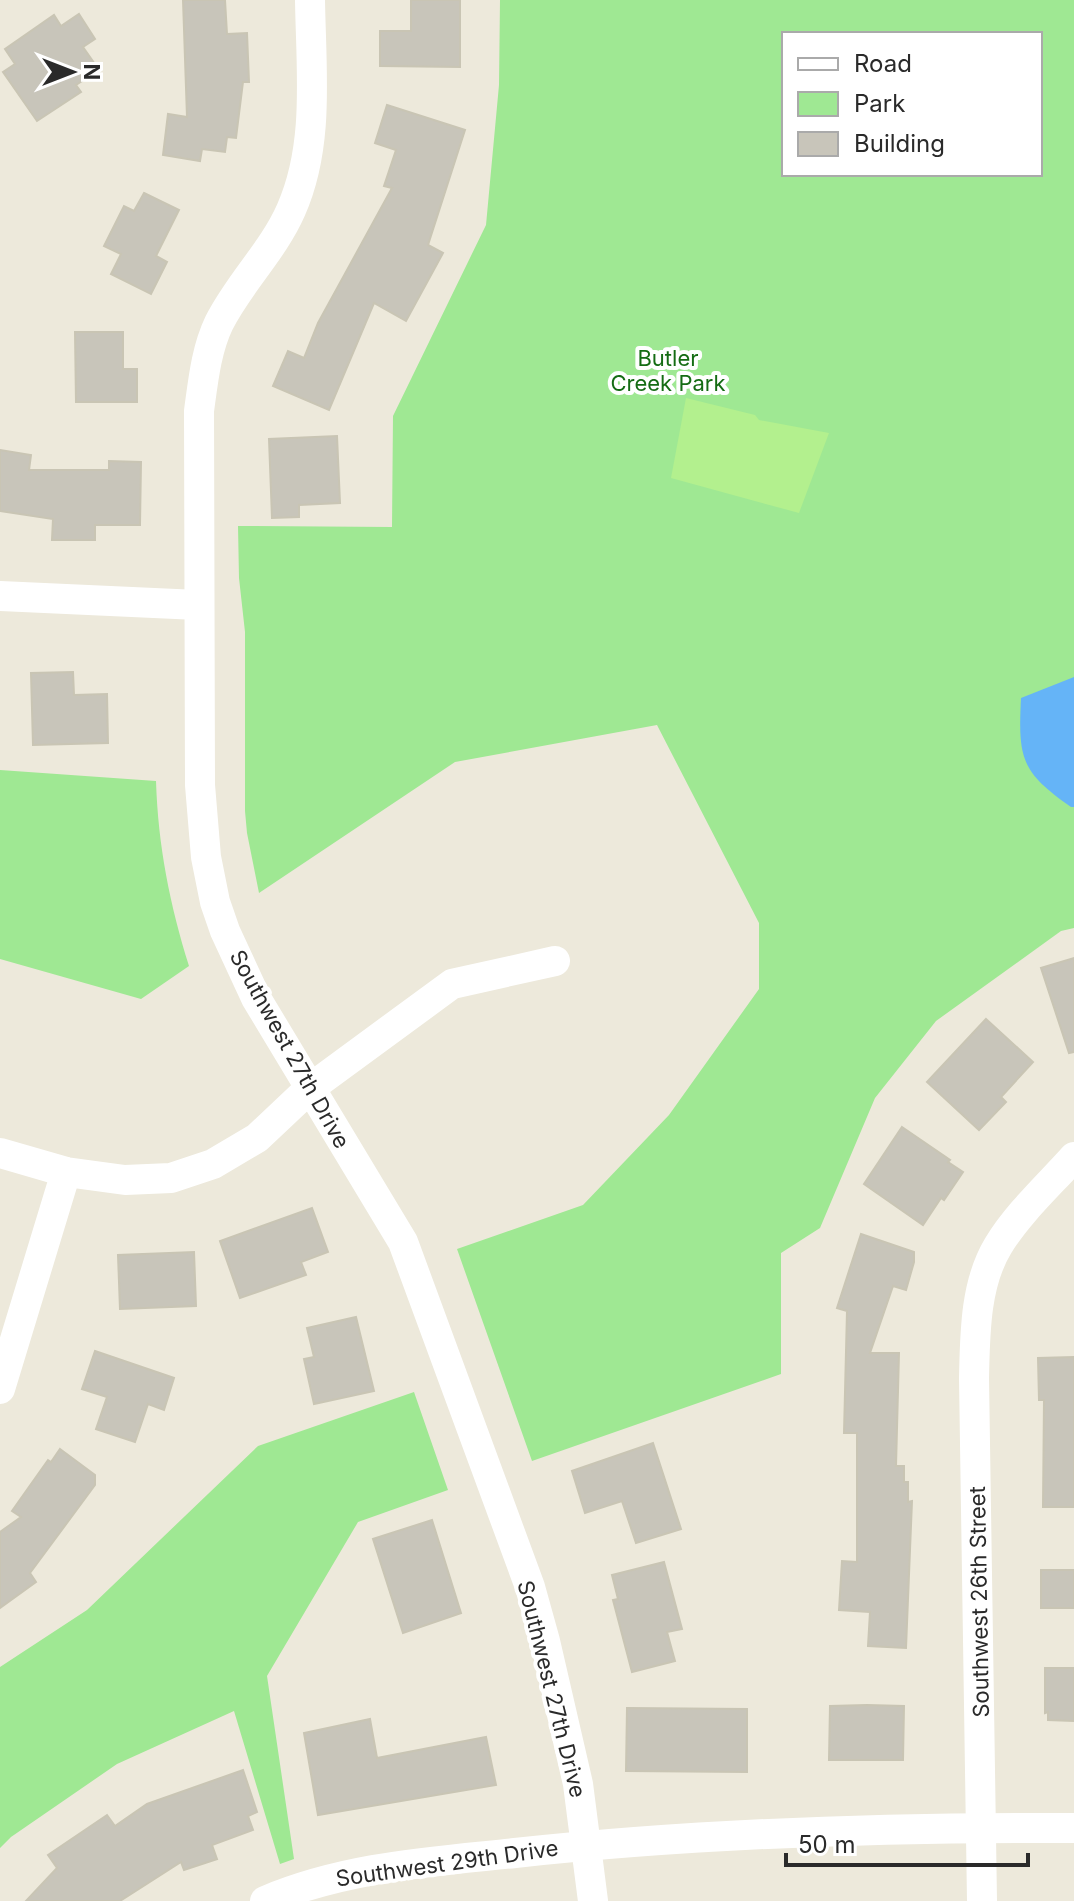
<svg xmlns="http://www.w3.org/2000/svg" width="1074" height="1901" font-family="Inter,sans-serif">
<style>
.green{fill:#9fe893;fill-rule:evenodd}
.pitch{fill:#b3f08e}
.water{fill:#65b4f7}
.building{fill:#c8c5ba;stroke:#c9c5b4;stroke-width:2}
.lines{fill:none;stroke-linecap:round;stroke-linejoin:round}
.minor{stroke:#fff;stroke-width:30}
.labels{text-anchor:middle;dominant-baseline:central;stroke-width:8;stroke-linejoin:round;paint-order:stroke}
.park-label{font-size:22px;fill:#156c14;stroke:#fff}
.street-label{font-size:22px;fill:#2a2a2a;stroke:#fff}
</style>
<rect width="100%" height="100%" fill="#ede9db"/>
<g class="green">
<path d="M500,0h574v928l-13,3 -125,90 -61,77 -55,130 -39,25v121l-249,87 -75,-212 126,-44 86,-90 90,-126v-66l-102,-198 -202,37 -196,131 -12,-60 -2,-22v-179l-6,-54 -1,-52 154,1 1,-111 93,-191 13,-140zM784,34h256v140h-256z"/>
<path d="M0,770l156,11c2,65 14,124 33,185l-48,33 -141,-40z"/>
<polygon points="414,1392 448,1490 358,1522 267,1676 294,1859 280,1864 234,1711 117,1764 11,1837 0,1848 0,1667 87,1610 258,1446"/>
</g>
<polygon class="pitch" points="686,398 755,415 759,420 829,433 799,513 671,478"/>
<path class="water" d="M1074,677v130h-3c-50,-35 -53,-48 -50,-109z"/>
<g class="building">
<polygon points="183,0 225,0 227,34 247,33 249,82 243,82 236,138 227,137 225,152 202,149 200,161 163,155 168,114 187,117"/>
<polygon points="411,0 460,0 460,67 380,66 380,31 411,31"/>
<polygon points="79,14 95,39 83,47 99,70 76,85 81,92 37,121 3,72 15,64 5,49 54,15 61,26"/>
<polygon points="387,105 465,130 428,245 443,253 406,321 374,303 329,410 273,386 288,351 304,358 318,323 392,188 384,186 396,150 375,143"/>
<polygon points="144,193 179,210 156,256 167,262 151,294 111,274 121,254 104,246 124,206 134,211"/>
<polygon points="75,332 123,332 123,369 137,369 137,402 76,402"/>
<polygon points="337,436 340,503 299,505 299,517 272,518 269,439"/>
<polygon points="0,450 31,455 29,470 109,470 109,461 141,462 140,525 95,525 95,540 52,540 53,519 0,511"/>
<polygon points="73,672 74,695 107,694 108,743 33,745 31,673"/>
<polygon points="1074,958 1074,1052 1069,1053 1041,968"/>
<polygon points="986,1019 1033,1062 1001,1097 1006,1102 979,1130 927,1082"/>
<polygon points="902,1127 950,1160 948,1162 963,1172 944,1200 941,1198 923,1225 864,1184"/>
<polygon points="312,1208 328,1252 301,1262 306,1275 240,1298 220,1241"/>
<polygon points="861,1234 914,1252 914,1262 906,1290 893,1286 870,1353 899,1353 896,1466 904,1466 904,1482 908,1482 908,1502 912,1501 906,1648 868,1646 870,1612 839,1610 842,1561 857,1562 857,1433 844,1433 847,1311 837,1308"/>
<polygon points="194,1252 196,1306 120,1309 118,1255"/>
<polygon points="356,1317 374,1391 314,1404 304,1359 314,1357 307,1328"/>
<polygon points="95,1351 174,1378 164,1410 148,1404 135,1442 96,1429 107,1397 82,1389"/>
<polygon points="1074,1357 1074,1507 1043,1507 1044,1400 1039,1400 1038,1358"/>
<polygon points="653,1443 681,1529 636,1543 622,1501 585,1513 572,1471"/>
<polygon points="60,1449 95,1475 95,1485 30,1573 36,1582 0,1608 0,1532 21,1517 12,1511 48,1460 51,1462"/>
<polygon points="432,1520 461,1613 403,1633 373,1539"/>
<polygon points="664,1562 682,1629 667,1632 675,1661 632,1672 613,1600 618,1599 612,1575"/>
<rect x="1041" y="1570" width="33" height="38"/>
<polygon points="1045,1668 1074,1668 1074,1721 1048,1720 1048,1712 1045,1713"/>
<polygon points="867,1705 904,1706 903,1760 829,1760 830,1706"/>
<polygon points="627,1708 747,1709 747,1772 626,1771"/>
<polygon points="370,1719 377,1758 486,1737 496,1785 318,1815 304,1733"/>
<polygon points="243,1770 257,1812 248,1816 253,1830 212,1845 217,1859 184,1870 181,1862 120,1901 26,1901 57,1868 48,1855 107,1815 115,1826 147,1804"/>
</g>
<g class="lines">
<g class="minor">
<path d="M310,0c1,70 10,145 -19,210 -18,41 -52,73 -72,113 -13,27 -16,59 -20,88l1,374 6,72 9,45 10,29 31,67 147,244 127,345 15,54 33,143 15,117"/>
<polyline points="0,596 198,605"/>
<polyline points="0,1153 66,1172 125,1180 171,1178 213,1164 257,1138 309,1089 452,984 555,961"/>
<polyline points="0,1389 66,1172"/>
<path d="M265,1901c80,-34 165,-39 250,-48 185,-20 373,-26 559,-25"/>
<path d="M982,1901l-8,-523c1,-44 1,-94 24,-132 20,-33 51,-61 76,-89"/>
</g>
</g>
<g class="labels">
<g class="park-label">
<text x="668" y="358">Butler<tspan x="668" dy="25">Creek Park</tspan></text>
</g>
<g class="street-label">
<text transform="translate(290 1049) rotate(61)">Southwest 27th Drive</text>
<text transform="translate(979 1602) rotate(-91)">Southwest 26th Street</text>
<text transform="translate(552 1689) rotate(76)">Southwest 27th Drive</text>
<text transform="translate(447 1863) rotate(-8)">Southwest 29th Drive</text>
</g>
</g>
<rect x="782" y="32" width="260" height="144" fill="#ffffff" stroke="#aaaaaa" stroke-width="2"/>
<rect x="798" y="58" width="40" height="12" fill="#ffffff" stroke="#aaaaaa" stroke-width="2"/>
<text x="854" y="72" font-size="24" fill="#2a2a2a">Road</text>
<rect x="798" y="92" width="40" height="24" fill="#9fe893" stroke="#aaaaaa" stroke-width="2"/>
<text x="854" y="112" font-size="24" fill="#2a2a2a">Park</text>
<rect x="798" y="132" width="40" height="24" fill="#c8c5ba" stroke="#aaaaaa" stroke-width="2"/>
<text x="854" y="152" font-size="24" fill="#2a2a2a">Building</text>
<g transform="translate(72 72) rotate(90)" stroke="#ffffff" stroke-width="6" paint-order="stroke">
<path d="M0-6L14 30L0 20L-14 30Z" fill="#2a2a2a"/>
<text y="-12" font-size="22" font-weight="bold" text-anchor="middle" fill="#2a2a2a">N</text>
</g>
<path d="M786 1853v12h242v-12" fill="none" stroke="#2a2a2a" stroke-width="4"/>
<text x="798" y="1853" font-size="24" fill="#2a2a2a" stroke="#ffffff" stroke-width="6" paint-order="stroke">50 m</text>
</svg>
